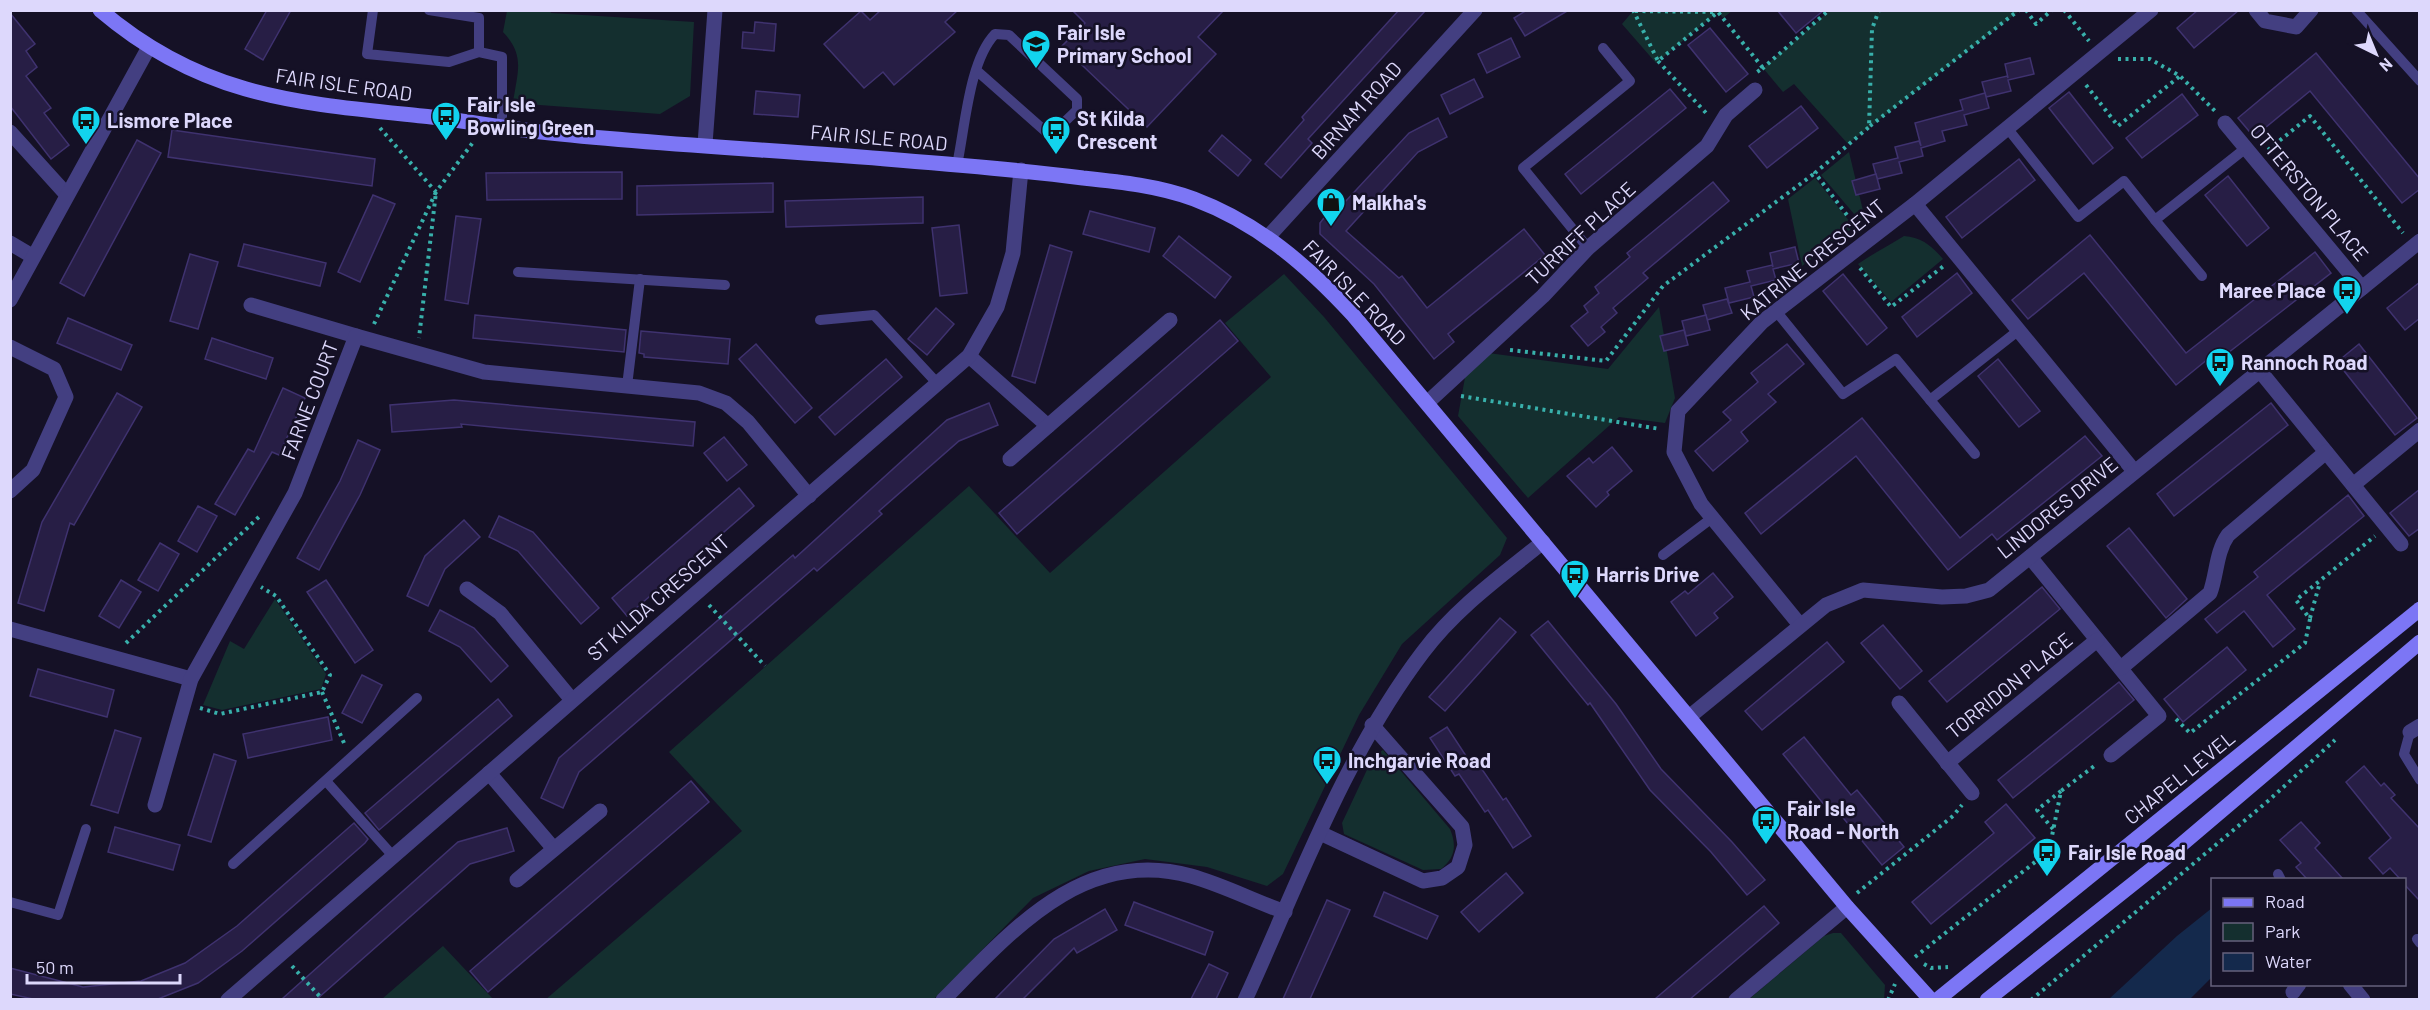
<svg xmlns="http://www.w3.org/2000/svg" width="2430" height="1010" font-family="Barlow,sans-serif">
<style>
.green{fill:#142f2f}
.water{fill:#14294c}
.building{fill:#271e45;stroke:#3f326f;stroke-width:1.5}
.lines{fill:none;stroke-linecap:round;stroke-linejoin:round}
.path{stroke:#38b0ab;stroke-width:4;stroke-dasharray:3 4.5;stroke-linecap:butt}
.lane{stroke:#433f81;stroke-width:10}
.street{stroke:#433f81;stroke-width:15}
.secondary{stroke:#7c76f5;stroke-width:15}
.labels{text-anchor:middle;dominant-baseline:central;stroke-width:5;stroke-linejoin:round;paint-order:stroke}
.poi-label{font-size:20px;font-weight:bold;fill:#ddd8fc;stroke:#151126;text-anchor:start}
.street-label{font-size:20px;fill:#ddd8fc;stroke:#151126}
</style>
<rect width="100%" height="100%" fill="#151126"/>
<g class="green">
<path d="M507,11h43l1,2 143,9 -4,74 -30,18 -147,-11c4,-30 13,-47 -10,-71z"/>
<polygon points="1633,11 1732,11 1723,18 1718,12 1656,63 1622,24"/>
<polygon points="1829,11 1829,10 2019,11 1848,144 1794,84 1783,92 1763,68"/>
<polygon points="1849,152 1865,219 1860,221 1821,175"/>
<polygon points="1815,178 1854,227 1802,266 1788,199"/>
<path d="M1904,236c17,1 28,10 39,23l-52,43 -33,-38c16,-11 30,-18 46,-28z"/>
<polygon points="1284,274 1324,317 1507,538 1500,555 1402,644 1359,715 1283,874 1267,886 1207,867 1145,859 1089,871 1033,898 934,999 545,1000 742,831 669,752 969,486 1050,573 1271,377 1225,323"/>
<polygon points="1659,307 1675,398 1665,423 1619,417 1528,498 1458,416 1466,372 1488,353 1608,369"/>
<polygon points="275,599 326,674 321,689 222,710 203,705 230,641 244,649"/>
<path d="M1383,750l67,79c7,17 5,29 -9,40l-18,1 -79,-36 -2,-11 31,-66z"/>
<polygon points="1833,933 1841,933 1885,985 1884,1000 1748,1000 1824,936"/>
<polygon points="443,946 493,999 381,999 382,999"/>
</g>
<polygon class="water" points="2212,908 2212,977 2190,999 2109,999 2177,936"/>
<g class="building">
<polygon points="267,10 291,10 263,60 245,49"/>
<polygon points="881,10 958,10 945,22 955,32 894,85 883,72 864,88 824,44 861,11 870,20"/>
<polygon points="1072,10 1224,10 1198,37 1216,54 1147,127 1062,46 1085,23"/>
<polygon points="1399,10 1426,10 1308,139 1312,143 1281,178 1265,164 1304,120 1302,117"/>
<polygon points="1527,10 1569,10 1525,36 1514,18"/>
<polygon points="1777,10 1824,10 1796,33"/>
<polygon points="2198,10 2239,10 2194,48 2177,28"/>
<polygon points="10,13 35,44 26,51 37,67 26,76 51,108 44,113 69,145 51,159 10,106"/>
<polygon points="755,22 776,24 774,51 742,48 743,32 754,33"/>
<polygon points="1710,28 1748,74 1726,92 1688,45"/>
<polygon points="1511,38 1520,57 1487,73 1478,54"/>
<polygon points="2316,53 2420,179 2420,189 2402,203 2310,91 2254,137 2238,118"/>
<polygon points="2030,58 2034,74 2008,80 2011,91 1986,97 1982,82 2007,76 2008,78 2005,64"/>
<polygon points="1474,79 1483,97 1450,114 1441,95"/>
<polygon points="1670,89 1686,108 1581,194 1565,174"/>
<polygon points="756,91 800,95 798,117 754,114"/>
<polygon points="2069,92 2113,148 2093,164 2049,108"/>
<polygon points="1985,93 1989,108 1964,115 1967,125 1942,131 1945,141 1921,148 1923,156 1899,162 1902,173 1877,179 1873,164 1898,158 1895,147 1919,141 1921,146 1915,123 1963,110 1960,100"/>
<polygon points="2182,94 2198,115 2142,158 2126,138"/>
<polygon points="1801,106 1818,128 1767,168 1749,146"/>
<polygon points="1438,118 1447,137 1418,152 1346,231 1399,278 1402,276 1427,308 1524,229 1545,255 1448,334 1454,342 1434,359 1374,284 1320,234 1320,223 1327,214 1331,217 1409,133"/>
<polygon points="172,130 375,159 372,186 168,157"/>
<polygon points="1222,135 1251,160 1238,176 1209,151"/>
<polygon points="137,140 161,153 84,296 60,283"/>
<polygon points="2019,159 2035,180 1962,238 1946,217"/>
<polygon points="622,172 622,199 487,200 486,173"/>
<polygon points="1876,174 1880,189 1856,195 1852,181"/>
<polygon points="2228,176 2269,228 2247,246 2205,195"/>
<polygon points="1713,182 1729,201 1643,273 1648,278 1613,308 1617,313 1601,327 1605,332 1588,346 1571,326 1588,312 1584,306 1599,293 1595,287 1630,257 1627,253"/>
<polygon points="773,183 773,212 637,215 637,186"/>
<polygon points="373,195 395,204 360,282 338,272"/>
<polygon points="923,197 923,223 786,227 785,201"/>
<polygon points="1090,211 1155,228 1149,252 1083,234"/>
<polygon points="456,216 481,219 468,304 445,300"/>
<polygon points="959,225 967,293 940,296 932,228"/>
<polygon points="2090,235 2186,353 2315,252 2331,273 2224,356 2219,350 2176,385 2084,273 2028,319 2012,300"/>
<polygon points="1179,236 1231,277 1215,298 1163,256"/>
<polygon points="244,244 326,263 320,286 238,266"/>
<polygon points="1050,245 1072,252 1035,383 1012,376"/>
<polygon points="1795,247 1799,263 1773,269 1776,280 1751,286 1754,297 1729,303 1725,288 1750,282 1747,271 1772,265 1773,267 1770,253"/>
<polygon points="190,254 218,262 198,329 170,321"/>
<polygon points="1957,273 1972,293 1917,337 1902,317"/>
<polygon points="1843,274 1887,328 1867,345 1823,291"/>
<polygon points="2420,282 2420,318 2405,330 2387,308"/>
<polygon points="1727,299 1732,313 1707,320 1703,305"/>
<polygon points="936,308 954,324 927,355 908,339"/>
<polygon points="475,315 626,330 624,352 473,338"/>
<polygon points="1706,315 1710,330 1686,336 1682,321"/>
<polygon points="68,318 132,345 121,370 57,343"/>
<polygon points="1220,320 1238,341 1017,534 999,513"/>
<polygon points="1684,330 1688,345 1664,351 1660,336"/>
<polygon points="641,331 730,339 728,364 644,357 644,354 639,353"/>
<polygon points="212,338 273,358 266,379 205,359"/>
<polygon points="756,344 812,408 795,423 739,359"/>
<polygon points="1787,344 1804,364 1768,394 1776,402 1741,432 1748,441 1713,471 1695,451 1731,420 1723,412 1758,382 1751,373"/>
<polygon points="2359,344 2417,418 2395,435 2337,362"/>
<polygon points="886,359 902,377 835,435 819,417"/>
<polygon points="1998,359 2040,411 2019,427 1978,376"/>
<polygon points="283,388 305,398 279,455 272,452 235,515 215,504 248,449 254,452"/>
<polygon points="117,393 142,407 74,525 70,523 44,611 18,603 42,522"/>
<polygon points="454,400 695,422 693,446 461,424 462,427 392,432 390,405"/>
<polygon points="989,403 998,425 959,441 879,511 882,514 817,571 814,568 579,772 563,808 541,798 559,758 793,555 795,558 947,420"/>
<polygon points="2271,403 2288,425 2174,516 2157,494"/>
<polygon points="1862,418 1960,538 2085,436 2102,456 1997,540 1992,534 1948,570 1856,456 1761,534 1745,513"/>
<polygon points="724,437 747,465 727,481 704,453"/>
<polygon points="358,440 380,450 360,495 319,570 297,558 340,481"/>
<polygon points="1612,447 1632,471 1607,492 1609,495 1596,507 1567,476 1589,458 1593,463"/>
<polygon points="739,488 754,506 627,616 612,598"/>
<polygon points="2420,489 2420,528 2409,536 2390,513"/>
<polygon points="2348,495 2364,516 2267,595 2295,629 2273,647 2244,611 2217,633 2205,619 2258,577 2254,572"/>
<polygon points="198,506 217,516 197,552 178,541"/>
<polygon points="499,516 533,532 599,608 581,624 518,551 489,537"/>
<polygon points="464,520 480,537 445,569 428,606 407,596 425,556"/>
<polygon points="2129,528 2187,599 2166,618 2107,546"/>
<polygon points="160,543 179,554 158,591 138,580"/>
<polygon points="1713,573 1733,597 1714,613 1718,618 1696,636 1671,602 1685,591 1688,594"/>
<polygon points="121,580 141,592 119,628 99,616"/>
<polygon points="326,580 373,650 355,663 307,592"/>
<polygon points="2042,587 2060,609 1947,702 1929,681"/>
<polygon points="440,610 474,628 508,666 491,682 460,647 429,631"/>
<polygon points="1500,618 1516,632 1445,711 1429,697"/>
<polygon points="1548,621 1616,704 1661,769 1732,842 1765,880 1747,895 1711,852 1650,790 1590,703 1588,705 1531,635"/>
<polygon points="1883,625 1922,671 1900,689 1861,643"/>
<polygon points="1827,642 1844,662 1762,730 1745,711"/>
<polygon points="2227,647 2246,670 2183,722 2164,699"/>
<polygon points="38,669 114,690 107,717 30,696"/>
<polygon points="362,675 382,685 362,723 342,713"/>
<polygon points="2119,682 2134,700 2013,798 1998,780"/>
<polygon points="498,699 512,716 379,830 365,813"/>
<polygon points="328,717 332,740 248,758 243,734"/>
<polygon points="1447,727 1472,765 1477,762 1503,800 1506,798 1531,836 1513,848 1488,810 1485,812 1459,774 1455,776 1430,738"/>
<polygon points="115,730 141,738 118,813 91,805"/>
<polygon points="1804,737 1851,795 1857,790 1904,847 1882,865 1835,808 1830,812 1783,754"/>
<polygon points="214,754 236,761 211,842 188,835"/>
<polygon points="2364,766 2381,786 2384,783 2395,795 2391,798 2420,829 2420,901 2404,884 2404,879 2400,879 2390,868 2383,874 2369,858 2391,838 2346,782"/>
<polygon points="691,781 709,802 488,992 470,971"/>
<polygon points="2006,804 2035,838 1931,924 1912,902 1994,833 1985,822"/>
<polygon points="2301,822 2320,843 2315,848 2343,879 2307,879 2296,867 2301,863 2280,840"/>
<polygon points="354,823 368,839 365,843 242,951 198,983 158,999 33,999 10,994 10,968 83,987 141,981 185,963 237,926"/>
<polygon points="115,827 180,845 173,870 108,852"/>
<polygon points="507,828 514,851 470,864 317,999 282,999 458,842"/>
<polygon points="1506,873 1523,893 1479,932 1461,912"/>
<polygon points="1384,892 1438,916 1427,939 1374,916"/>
<polygon points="1327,900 1350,910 1310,999 1283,999"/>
<polygon points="1134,902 1213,932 1205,955 1125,925"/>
<polygon points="1764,906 1779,923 1715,978 1690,999 1655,999"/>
<polygon points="1105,909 1117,930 1077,953 1074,948 1023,999 995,999 1054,939"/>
<polygon points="1209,964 1228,973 1216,999 1191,999"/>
</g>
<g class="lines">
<g class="path">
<polyline points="1633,10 1658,61 1718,12 1763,68 1757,72"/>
<polyline points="2026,10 2036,24 2052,10"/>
<polyline points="2064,10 2089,41"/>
<polyline points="1635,11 1717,12"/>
<polyline points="2118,59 2150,59 2180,76 2215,111"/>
<polyline points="1658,61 1707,114"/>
<polyline points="1762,69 1829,10"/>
<polyline points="2086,85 2118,126 2180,76"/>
<polyline points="1870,126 2019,10"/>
<polyline points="380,128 436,192 474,141"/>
<polyline points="2268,150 2310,116 2403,233"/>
<polyline points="1856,227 1815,173 1869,127 1872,29 1879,10"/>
<polyline points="1860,268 1891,307 1945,265"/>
<polyline points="374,324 436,192 419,338"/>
<polyline points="1510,350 1606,361 1663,286 1815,173"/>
<polyline points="1461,396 1660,429"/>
<polyline points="709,605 765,666"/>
<polyline points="2310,618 2320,582"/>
<polyline points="126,643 262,514"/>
<polyline points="322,692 344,743"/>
<polyline points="200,708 220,714 322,692 330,675 276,596 261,587"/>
<polyline points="2176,719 2190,733 2305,643 2310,619 2296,600 2375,536"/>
<polyline points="2053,829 2037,810 2061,791"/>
<polyline points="1857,893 1953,816 1962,805"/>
<polyline points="1915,957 2049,851 2061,791 2097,764"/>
<polyline points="1924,964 1931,968 1948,967"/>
<polyline points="292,966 323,1000"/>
<polyline points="1888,1000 1895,984"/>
<polyline points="2031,1000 2268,801 2335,740"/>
</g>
<g class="lane">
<polyline points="373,10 367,54 449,62 479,52 502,57 502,128"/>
<polyline points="429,10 479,18 479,52"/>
<polyline points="2356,10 2420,81"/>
<polyline points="2008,129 2078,217 2124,181 2155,220 2246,148"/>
<path d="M957,165c8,-37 12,-104 38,-131l14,1 68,64v11l-22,21h-10l-69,-61"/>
<polyline points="2155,220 2202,276"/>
<polyline points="1588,248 1523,168 1630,81 1603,48"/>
<polyline points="518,272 725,285"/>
<polyline points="1776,311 1843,394 1896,359 1930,400 2019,330"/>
<polyline points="820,320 874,315 937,383"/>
<polyline points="627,386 640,279"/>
<polyline points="1930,400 1975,454"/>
<polyline points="1663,555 1712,518"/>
<polyline points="2410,732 2404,754 2420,780"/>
<polyline points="326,781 393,856"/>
<polyline points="233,864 417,698"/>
<polyline points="2278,874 2281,880"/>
<polyline points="10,902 58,915 86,829"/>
<polyline points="2417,939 2420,943"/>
</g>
<g class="street">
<polyline points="2256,10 2265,21 2296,27 2311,10"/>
<polyline points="2225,123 2362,288"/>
<polyline points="10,132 67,195"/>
<polyline points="705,144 715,10"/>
<polyline points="1915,204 2134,471"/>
<polyline points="1268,237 1475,10"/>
<polyline points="10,243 32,256"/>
<polyline points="10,300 149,47"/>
<polyline points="251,305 356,336"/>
<polyline points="10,347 54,369 66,397 33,470 10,491"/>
<polyline points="969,356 1048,426"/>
<polyline points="2260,371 2401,544"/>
<polyline points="1428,402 1543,296 1588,248 1707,146 1726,115 1755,90"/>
<polyline points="1010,459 1170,320"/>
<polyline points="2353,485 2420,430"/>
<polyline points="2030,557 2159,716 2111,755"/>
<polyline points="467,589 500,613 572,700"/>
<polyline points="1800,625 1701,504 1674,452 1678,411 1762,322 1915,204 2151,10"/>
<polyline points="10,629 191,679"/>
<path d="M2121,668l89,-75c7,-19 6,-41 18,-58l98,-83"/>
<polyline points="1899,703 1972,793"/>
<polyline points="1689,717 1826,605 1863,590 1942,597 1966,596 1989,590 2420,241"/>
<polyline points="2410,732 2420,726"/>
<polyline points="1947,763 2097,640"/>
<polyline points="489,773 554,849"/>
<polyline points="155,805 191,679 295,493 356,336 484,372 699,393 726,403 748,422 809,496"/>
<polyline points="1320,833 1423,881 1442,878 1458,867 1465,845 1462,827 1372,725"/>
<polyline points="517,880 600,811"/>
<polyline points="2350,984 2363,1000"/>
<polyline points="2293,992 2299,984"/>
<polyline points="228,1000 969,356 997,307 1013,253 1021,170"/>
<path d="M943,1000c68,-68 140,-154 248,-124 32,9 63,25 94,36"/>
<path d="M1245,1000c54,-118 99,-244 178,-348 33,-44 78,-76 120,-110"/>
<polyline points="1736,1000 1847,907"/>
</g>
<g class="secondary">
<path d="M100,10c102,87 196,93 322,106 40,4 79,12 119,16 118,13 238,18 357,28 62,5 124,10 185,18 38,4 76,8 111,21 64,24 113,66 159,116l494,592 84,93"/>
<polyline points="1937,1000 2420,609"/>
<polyline points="1987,1000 2168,856 2420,642"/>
</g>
</g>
<defs>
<g id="school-pin" transform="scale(1.5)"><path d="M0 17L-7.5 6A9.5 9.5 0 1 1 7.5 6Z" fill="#12d4ee" stroke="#151126"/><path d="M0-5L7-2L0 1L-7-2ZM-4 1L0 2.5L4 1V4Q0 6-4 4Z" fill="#111"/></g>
<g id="bus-pin" transform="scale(1.5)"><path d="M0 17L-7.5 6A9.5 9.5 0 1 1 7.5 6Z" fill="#12d4ee" stroke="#151126"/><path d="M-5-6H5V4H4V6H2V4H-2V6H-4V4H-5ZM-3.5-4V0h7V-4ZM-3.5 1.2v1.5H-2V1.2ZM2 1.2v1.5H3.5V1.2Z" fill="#111"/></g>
<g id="shop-pin" transform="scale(1.5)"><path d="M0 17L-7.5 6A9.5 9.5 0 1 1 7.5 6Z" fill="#12d4ee" stroke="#151126"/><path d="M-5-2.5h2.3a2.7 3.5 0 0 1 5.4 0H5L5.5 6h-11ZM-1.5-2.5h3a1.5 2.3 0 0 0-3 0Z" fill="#111"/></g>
</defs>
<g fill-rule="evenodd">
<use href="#school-pin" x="1036" y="44"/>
<use href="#bus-pin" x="446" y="116"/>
<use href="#bus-pin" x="86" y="120"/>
<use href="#bus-pin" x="1056" y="130"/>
<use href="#shop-pin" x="1331" y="202"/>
<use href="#bus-pin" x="2347" y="290"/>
<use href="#bus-pin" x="2220" y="362"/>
<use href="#bus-pin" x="1575" y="574"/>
<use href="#bus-pin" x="1327" y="760"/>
<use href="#bus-pin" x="1766" y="820"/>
<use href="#bus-pin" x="2047" y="852"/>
</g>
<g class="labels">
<g class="poi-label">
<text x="1057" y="32">Fair Isle<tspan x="1057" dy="23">Primary School</tspan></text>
<text x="467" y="104">Fair Isle<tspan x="467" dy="23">Bowling Green</tspan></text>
<text x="1077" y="118">St Kilda<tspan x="1077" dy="23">Crescent</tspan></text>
<text x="107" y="120">Lismore Place</text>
<text x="1352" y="202">Malkha's</text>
<text x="2326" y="290" text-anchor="end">Maree Place</text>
<text x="2241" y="362">Rannoch Road</text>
<text x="1596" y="574">Harris Drive</text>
<text x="1348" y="760">Inchgarvie Road</text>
<text x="1787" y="808">Fair Isle<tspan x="1787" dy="23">Road - North</tspan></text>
<text x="2068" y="852">Fair Isle Road</text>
</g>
<g class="street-label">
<text transform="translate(344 84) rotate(8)">FAIR ISLE ROAD</text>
<text transform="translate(1356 110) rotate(-48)">BIRNAM ROAD</text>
<text transform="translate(879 137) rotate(5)">FAIR ISLE ROAD</text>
<text transform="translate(2310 192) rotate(50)">OTTERSTON PLACE</text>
<text transform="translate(1580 233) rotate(-43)">TURRIFF PLACE</text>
<text transform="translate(1812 259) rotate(-39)">KATRINE CRESCENT</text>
<text transform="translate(1355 292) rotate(46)">FAIR ISLE ROAD</text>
<text transform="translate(309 400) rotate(-69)">FARNE COURT</text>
<text transform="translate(2057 507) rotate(-39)">LINDORES DRIVE</text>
<text transform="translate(658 597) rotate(-41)">ST KILDA CRESCENT</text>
<text transform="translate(2009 685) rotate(-39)">TORRIDON PLACE</text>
<text transform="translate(2179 777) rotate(-39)">CHAPEL LEVEL</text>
</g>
</g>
<rect width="2430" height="1010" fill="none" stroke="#ddd8fc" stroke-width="24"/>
<rect x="2211" y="878" width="195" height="108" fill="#151126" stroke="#65617c" stroke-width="1.5"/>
<rect x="2223" y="898" width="30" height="9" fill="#7c76f5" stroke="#65617c" stroke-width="1.5"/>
<text x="2265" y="908" font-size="18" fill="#ddd8fc">Road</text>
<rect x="2223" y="923" width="30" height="18" fill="#142f2f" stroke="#65617c" stroke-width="1.5"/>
<text x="2265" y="938" font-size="18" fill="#ddd8fc">Park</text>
<rect x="2223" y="953" width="30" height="18" fill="#14294c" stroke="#65617c" stroke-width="1.5"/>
<text x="2265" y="968" font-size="18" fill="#ddd8fc">Water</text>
<g transform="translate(2376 54) rotate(137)" stroke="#151126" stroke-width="4.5" paint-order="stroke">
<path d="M0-4.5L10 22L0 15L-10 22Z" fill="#ddd8fc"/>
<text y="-9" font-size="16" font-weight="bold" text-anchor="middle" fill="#ddd8fc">N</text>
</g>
<path d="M27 974v9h153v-9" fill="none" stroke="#ddd8fc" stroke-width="3"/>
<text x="36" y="974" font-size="18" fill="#ddd8fc" stroke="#151126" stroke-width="4.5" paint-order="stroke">50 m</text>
</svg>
